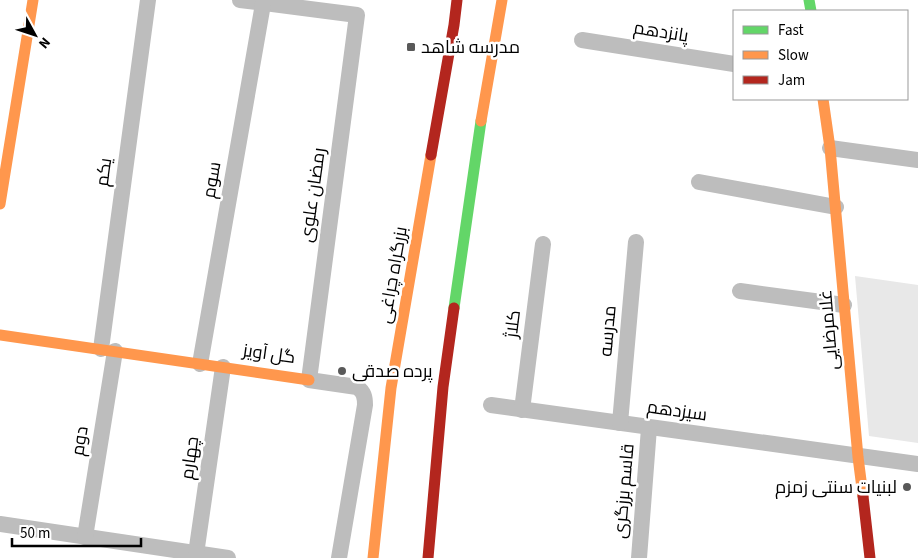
<svg xmlns="http://www.w3.org/2000/svg" width="918" height="558" font-family="'Source Sans 3',Cairo,sans-serif">
<style>
.green{fill:#e8e8e8}
.lines{fill:none;stroke-linecap:round;stroke-linejoin:round}
.street{stroke:#bdbdbd;stroke-width:16}
.fast{stroke:#63d668;stroke-width:11}
.slow{stroke:#ff974d;stroke-width:11}
.jam{stroke:#b3261e;stroke-width:11}
.poi-dot{fill:#595959;stroke:#fff;stroke-width:2}
.labels{text-anchor:middle;dominant-baseline:central;stroke-width:5;stroke-linejoin:round;paint-order:stroke}
.street-label{font-size:18px;fill:#000;stroke:#fff}
.poi-label{font-size:18px;fill:#000;stroke:#fff;text-anchor:start}
</style>
<rect width="100%" height="100%" fill="#fff"/>
<polygon class="green" points="855,276 918,285 918,443 869,436"/>
<g class="lines">
<g class="street">
<path d="M240,0l117,15 -48,365 48,7c7,5 8,10 8,18l-26,153"/>
<polyline points="582,40 734,64"/>
<polyline points="830,148 918,160"/>
<polyline points="699,182 836,207"/>
<polyline points="740,291 844,305"/>
<polyline points="101,349 148,0"/>
<polyline points="200,364 263,4"/>
<polyline points="491,405 918,464"/>
<polyline points="522,410 543,244"/>
<polyline points="620,423 636,242"/>
<polyline points="0,524 228,558"/>
<polyline points="85,537 115,351"/>
<polyline points="196,554 223,367"/>
<polyline points="639,558 649,428"/>
</g>
<g class="fast">
<polyline points="809,0 811,11"/>
<polyline points="454,308 481,121"/>
</g>
<g class="slow">
<polyline points="823,99 830,148 858,457 863,496"/>
<polyline points="481,121 502,0"/>
<polyline points="0,204 33,0"/>
<polyline points="0,335 309,380"/>
<polyline points="373,558 391,388 431,155"/>
</g>
<g class="jam">
<polyline points="431,155 454,25 457,0"/>
<polyline points="863,496 870,558"/>
<polyline points="428,558 443,387 454,308"/>
</g>
</g>
<g class="poi-dot">
<rect x="406" y="42" width="10" height="10" rx="2.5"/>
<circle cx="342" cy="371" r="5"/>
<circle cx="907" cy="487" r="5"/>
</g>
<g class="labels">
<g class="street-label">
<text transform="translate(661 32) rotate(9)">پانزدهم</text>
<text transform="translate(104 172) rotate(-82)">یکم</text>
<text transform="translate(212 180) rotate(-80)">سوم</text>
<text transform="translate(313 195) rotate(-82)">رمضان علوی</text>
<text transform="translate(393 275) rotate(-80)">بزرگراه چراغی</text>
<text transform="translate(513 324) rotate(-83)">کلاژ</text>
<text transform="translate(829 330) rotate(-95)">غلامرضایی</text>
<text transform="translate(608 331) rotate(-85)">مدرسه</text>
<text transform="translate(269 354) rotate(8)">گل آویز</text>
<text transform="translate(677 411) rotate(8)">سیزدهم</text>
<text transform="translate(80 441) rotate(-81)">دوم</text>
<text transform="translate(190 458) rotate(-82)">چهارم</text>
<text transform="translate(624 491) rotate(-85)">قاسم برزگری</text>
</g>
<g class="poi-label">
<text x="421" y="47">مدرسه شاهد</text>
<text x="352" y="371">پرده صدقی</text>
<text x="897" y="487" text-anchor="end">لبنیات سنتی زمزم</text>
</g>
</g>
<rect x="733" y="10" width="175" height="90" fill="#ffffff" stroke="#999999"/>
<rect x="743" y="26" width="25" height="8" fill="#63d668" stroke="#999999"/>
<text x="778" y="35" font-size="15" fill="#000000">Fast</text>
<rect x="743" y="51" width="25" height="8" fill="#ff974d" stroke="#999999"/>
<text x="778" y="60" font-size="15" fill="#000000">Slow</text>
<rect x="743" y="76" width="25" height="8" fill="#b3261e" stroke="#999999"/>
<text x="778" y="85" font-size="15" fill="#000000">Jam</text>
<g transform="translate(35 35) rotate(130)" stroke="#ffffff" stroke-width="4" paint-order="stroke">
<path d="M0-4L9 19L0 12L-9 19Z" fill="#000000"/>
<text y="-8" font-size="14" font-weight="bold" text-anchor="middle" fill="#000000">N</text>
</g>
<path d="M12 538v8h129v-8" fill="none" stroke="#000000" stroke-width="2.5"/>
<text x="20" y="538" font-size="15" fill="#000000" stroke="#ffffff" stroke-width="4" paint-order="stroke">50 m</text>
</svg>
